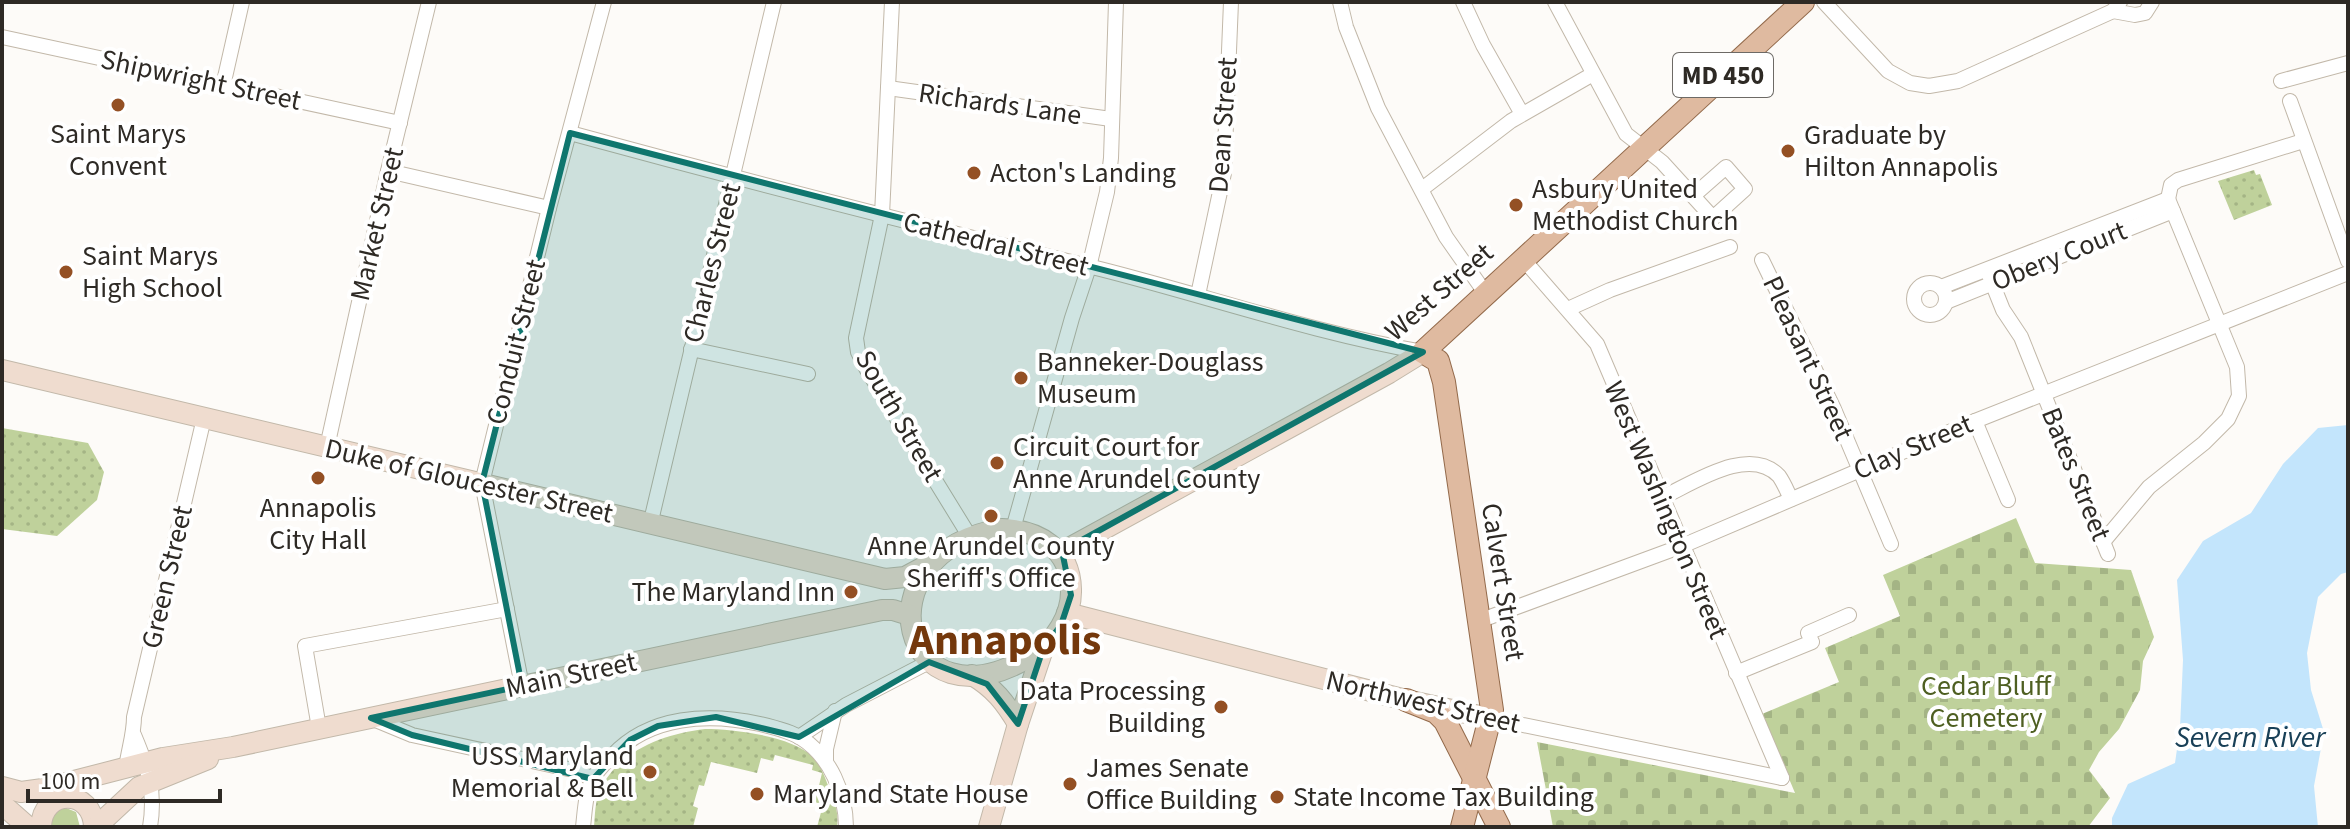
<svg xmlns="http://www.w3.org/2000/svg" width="2350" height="829" font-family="'Source Sans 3',sans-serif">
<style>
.grass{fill:url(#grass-dots)}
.cemetery{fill:url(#cemetery-stones)}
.garden{fill:#bfd19b}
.water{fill:#c3e5fc}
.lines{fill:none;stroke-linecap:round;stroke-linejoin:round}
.street-casing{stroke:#c2b8a9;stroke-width:16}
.secondary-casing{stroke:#c2b8a9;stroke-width:22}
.primary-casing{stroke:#936a4b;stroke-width:24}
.street{stroke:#fff;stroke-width:14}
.secondary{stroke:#efdccf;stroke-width:20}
.primary{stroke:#dfbaa0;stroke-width:22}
.marked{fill:#0f766e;fill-opacity:0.2;stroke:#0f766e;stroke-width:6;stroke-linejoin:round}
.poi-dot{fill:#945024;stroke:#fff;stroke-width:3}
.labels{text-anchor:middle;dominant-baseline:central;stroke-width:8;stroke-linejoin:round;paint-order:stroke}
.shield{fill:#fff;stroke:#6d6a66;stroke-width:2}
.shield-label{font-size:26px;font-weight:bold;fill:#2e2a25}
.street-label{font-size:28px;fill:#2e2a25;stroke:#fff}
.poi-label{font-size:28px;fill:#2e2a25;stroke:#fff;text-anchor:start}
.park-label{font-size:28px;fill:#4e5f21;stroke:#fff}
.water-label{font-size:30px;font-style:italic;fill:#194057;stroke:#fff}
.town-label{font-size:44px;font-weight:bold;fill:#74380c;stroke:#fff}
</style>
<defs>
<pattern id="grass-dots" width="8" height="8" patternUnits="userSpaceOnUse" patternTransform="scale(2)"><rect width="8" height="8" fill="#bfd19b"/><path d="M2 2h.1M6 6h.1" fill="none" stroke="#a4b485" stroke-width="1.8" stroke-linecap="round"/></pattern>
<pattern id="cemetery-stones" width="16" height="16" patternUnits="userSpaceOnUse" patternTransform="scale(2)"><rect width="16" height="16" fill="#bfd19b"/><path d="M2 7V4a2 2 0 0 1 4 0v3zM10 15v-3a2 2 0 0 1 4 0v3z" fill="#a4b485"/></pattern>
</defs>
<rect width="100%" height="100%" fill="#fdfbf8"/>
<g class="grass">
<polygon points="2254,170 2256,175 2260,174 2272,205 2234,220 2218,181"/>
<polygon points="2,428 88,443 104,472 97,500 57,536 2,529"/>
<path d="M705,729c28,0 88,7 108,28 9,9 12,22 17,33 5,13 9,23 7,37h-20l6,-22 -8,-3 7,-29 -10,-3 1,-5 -38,-10 -2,6 -12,-3 -4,15 -46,-11 -7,24 -5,-1 -6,21 5,2 -5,19h-99c1,-12 1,-26 6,-37 19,-40 64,-56 105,-61z"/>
</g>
<polygon class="cemetery" points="2016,518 2035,563 2131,570 2154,637 2143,661 2140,690 2119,729 2099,752 2089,770 2110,798 2088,827 1553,827 1537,742 1795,793 1762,714 1839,682 1825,648 1900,616 1883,575"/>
<polygon class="garden" points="66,808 76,812 80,827 50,827 50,820 56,811"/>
<polygon class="water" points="2348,425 2348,572 2341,574 2318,597 2307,653 2311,690 2324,732 2314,786 2318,827 2112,827 2112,818 2128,784 2175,763 2180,728 2183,660 2177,580 2203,541 2251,513 2283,464 2318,428"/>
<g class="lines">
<g class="street-casing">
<g id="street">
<polyline points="892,2 882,215 856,338 858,352 866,368 970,537"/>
<polyline points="1340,2 1346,27 1378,108 1446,237 1486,294"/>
<polyline points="1463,2 1483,45 1522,114"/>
<polyline points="1555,2 1626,134 1662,162 1713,218 1745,189 1726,167 1693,196"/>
<polyline points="1824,2 1888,71 1910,83 1929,86 1958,81 2113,11"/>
<polyline points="2120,2 2113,11 2135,15 2145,13 2152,2"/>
<polyline points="2,37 400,123"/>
<polyline points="2281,81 2348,63"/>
<polyline points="223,86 242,2"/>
<polyline points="888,88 1111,119"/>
<polyline points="2290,101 2348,261"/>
<path d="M570,133c176,48 352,93 530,136 107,27 214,64 323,83"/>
<polyline points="388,171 549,208"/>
<polyline points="1422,189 1511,121 1593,74"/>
<polyline points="2168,199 2171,185 2178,180 2303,141"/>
<polyline points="1523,259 1597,344 1782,778"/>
<polyline points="1762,260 1834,409 1891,544"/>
<polyline points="1987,270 2003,310 2021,337 2108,554"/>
<circle cx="1930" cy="299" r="16"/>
<polyline points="1941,287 2168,199"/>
<polyline points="1198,295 1224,173 1231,2"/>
<polyline points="1946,302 2173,211"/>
<polyline points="1568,309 1610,290 1730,247"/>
<polyline points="691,349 808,374"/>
<polyline points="1975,421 2008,500"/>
<polyline points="327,447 388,171 429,2"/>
<path d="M1661,498c31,-14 88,-54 118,-22 5,7 8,15 12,23"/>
<polyline points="650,525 774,2"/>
<polyline points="1013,529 1072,318 1089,267 1107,192 1111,158 1116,2"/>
<polyline points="2103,542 2149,487 2204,443 2228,419 2239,396 2237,367 2168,199"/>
<polyline points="1479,621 1682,546 1975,421 2348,273"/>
<polyline points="1736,673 1812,642 1808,633 1849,615"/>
<polyline points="522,686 482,483 549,208 604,2"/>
<polyline points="371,718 412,735 573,770 593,779"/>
<polyline points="1489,718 1782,778"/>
<polyline points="319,728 305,646 507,609"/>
<path d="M134,735c14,33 22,56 16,92"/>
<polyline points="799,737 846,705 929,662"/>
<polyline points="826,761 826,749 835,711"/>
<path d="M126,769c2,-18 8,-34 8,-52l70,-299"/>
<path d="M583,827c2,-17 2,-32 10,-48 4,-9 12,-16 19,-23 38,-41 97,-43 148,-32 13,3 30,7 41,14 29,18 45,56 45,89"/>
</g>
</g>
<g class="secondary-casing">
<g id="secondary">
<polyline points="2,370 885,579 905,577 933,562"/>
<path d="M1002,529c37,1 68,20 69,60 1,26 -16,53 -38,66 -134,82 -177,-103 -31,-126z"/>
<polyline points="1060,553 1389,373 1423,352"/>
<polyline points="1067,613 1406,700 1489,718"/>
<path d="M972,675c22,13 33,27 46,49"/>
<polyline points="2,787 21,792 43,789 163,758 233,747 882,610 893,610 909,615"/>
<polyline points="2,804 28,827"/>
<path d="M41,827c1,-39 52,-39 53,0"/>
<polyline points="96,827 139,787 208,759"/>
<polyline points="989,827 1018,724 1043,649"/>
</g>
</g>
<g class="primary-casing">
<g id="primary">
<polyline points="1406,700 1436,712 1445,721 1499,827"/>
<polyline points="1462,827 1492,710 1444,382 1438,361 1423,352 1803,2"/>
</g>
</g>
<use href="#street" class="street"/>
<use href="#secondary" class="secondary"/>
<use href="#primary" class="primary"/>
</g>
<path class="marked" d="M570,133l853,219 -361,199 9,44 -10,30 -18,24 -25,75 -31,-40 -58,-22 -130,75 -83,-20 -58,9 -28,14 -37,39 -181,-44 -41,-17 151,-32 -40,-203z"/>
<g class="poi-dot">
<circle cx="118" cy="105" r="8"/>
<circle cx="1788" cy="151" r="8"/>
<circle cx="974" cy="173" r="8"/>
<circle cx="1516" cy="205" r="8"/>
<circle cx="66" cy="272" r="8"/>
<circle cx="1021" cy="378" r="8"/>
<circle cx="997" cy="463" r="8"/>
<circle cx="318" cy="478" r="8"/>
<circle cx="991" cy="516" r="8"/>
<circle cx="851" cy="592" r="8"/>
<circle cx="1221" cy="707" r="8"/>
<circle cx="650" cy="772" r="8"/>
<circle cx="1070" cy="784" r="8"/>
<circle cx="757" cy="794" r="8"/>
<circle cx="1277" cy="797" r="8"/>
</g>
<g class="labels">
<rect class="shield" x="1673" y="53" width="100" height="44" rx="6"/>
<g class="shield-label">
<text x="1723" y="75">MD 450</text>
</g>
<g class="street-label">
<text transform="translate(201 80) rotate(12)">Shipwright Street</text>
<text transform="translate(1000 104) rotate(8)">Richards Lane</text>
<text transform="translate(1223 125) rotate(-86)">Dean Street</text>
<text transform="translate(377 224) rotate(-77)">Market Street</text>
<text transform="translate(996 244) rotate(14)">Cathedral Street</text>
<text transform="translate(2059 256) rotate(-22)">Obery Court</text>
<text transform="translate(712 263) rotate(-76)">Charles Street</text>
<text transform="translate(1439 292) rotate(-41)">West Street</text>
<text transform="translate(516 342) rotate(-76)">Conduit Street</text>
<text transform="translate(1808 358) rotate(65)">Pleasant Street</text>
<text transform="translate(899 416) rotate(60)">South Street</text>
<text transform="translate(1913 447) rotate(-23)">Clay Street</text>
<text transform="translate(2076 474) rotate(68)">Bates Street</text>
<text transform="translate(469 481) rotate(13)">Duke of Gloucester Street</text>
<text transform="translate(1666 510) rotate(67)">West Washington Street</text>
<text transform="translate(167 577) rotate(-77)">Green Street</text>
<text transform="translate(1503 582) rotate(81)">Calvert Street</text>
<text transform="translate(571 675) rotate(-12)">Main Street</text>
<text transform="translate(1423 702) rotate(13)">Northwest Street</text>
</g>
<g class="poi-label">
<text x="118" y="134" text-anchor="middle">Saint Marys<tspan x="118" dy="32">Convent</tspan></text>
<text x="1804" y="135">Graduate by<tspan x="1804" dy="32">Hilton Annapolis</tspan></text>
<text x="990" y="173">Acton's Landing</text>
<text x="1532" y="189">Asbury United<tspan x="1532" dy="32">Methodist Church</tspan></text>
<text x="82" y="256">Saint Marys<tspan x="82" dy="32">High School</tspan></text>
<text x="1037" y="362">Banneker-Douglass<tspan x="1037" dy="32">Museum</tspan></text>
<text x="1013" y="447">Circuit Court for<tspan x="1013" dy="32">Anne Arundel County</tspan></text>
<text x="318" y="508" text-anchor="middle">Annapolis<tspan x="318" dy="32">City Hall</tspan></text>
<text x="991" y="546" text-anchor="middle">Anne Arundel County<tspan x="991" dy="32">Sheriff's Office</tspan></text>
<text x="835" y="592" text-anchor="end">The Maryland Inn</text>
<text x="1205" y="691" text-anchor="end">Data Processing<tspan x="1205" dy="32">Building</tspan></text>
<text x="634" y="756" text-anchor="end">USS Maryland<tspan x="634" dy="32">Memorial &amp; Bell</tspan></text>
<text x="1086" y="768">James Senate<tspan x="1086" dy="32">Office Building</tspan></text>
<text x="773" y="794">Maryland State House</text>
<text x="1293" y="797">State Income Tax Building</text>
</g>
<g class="park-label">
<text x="1986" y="686">Cedar Bluff<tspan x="1986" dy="32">Cemetery</tspan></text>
</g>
<g class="water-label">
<text x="2250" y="737">Severn River</text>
</g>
<g class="town-label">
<text x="1005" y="640">Annapolis</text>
</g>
</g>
<rect width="2350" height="829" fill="none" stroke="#2e2a25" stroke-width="8"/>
<path d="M28 789v12h192v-12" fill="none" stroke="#2e2a25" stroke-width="4"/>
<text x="40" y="789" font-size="24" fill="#2e2a25" stroke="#ffffff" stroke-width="6" paint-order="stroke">100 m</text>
</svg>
